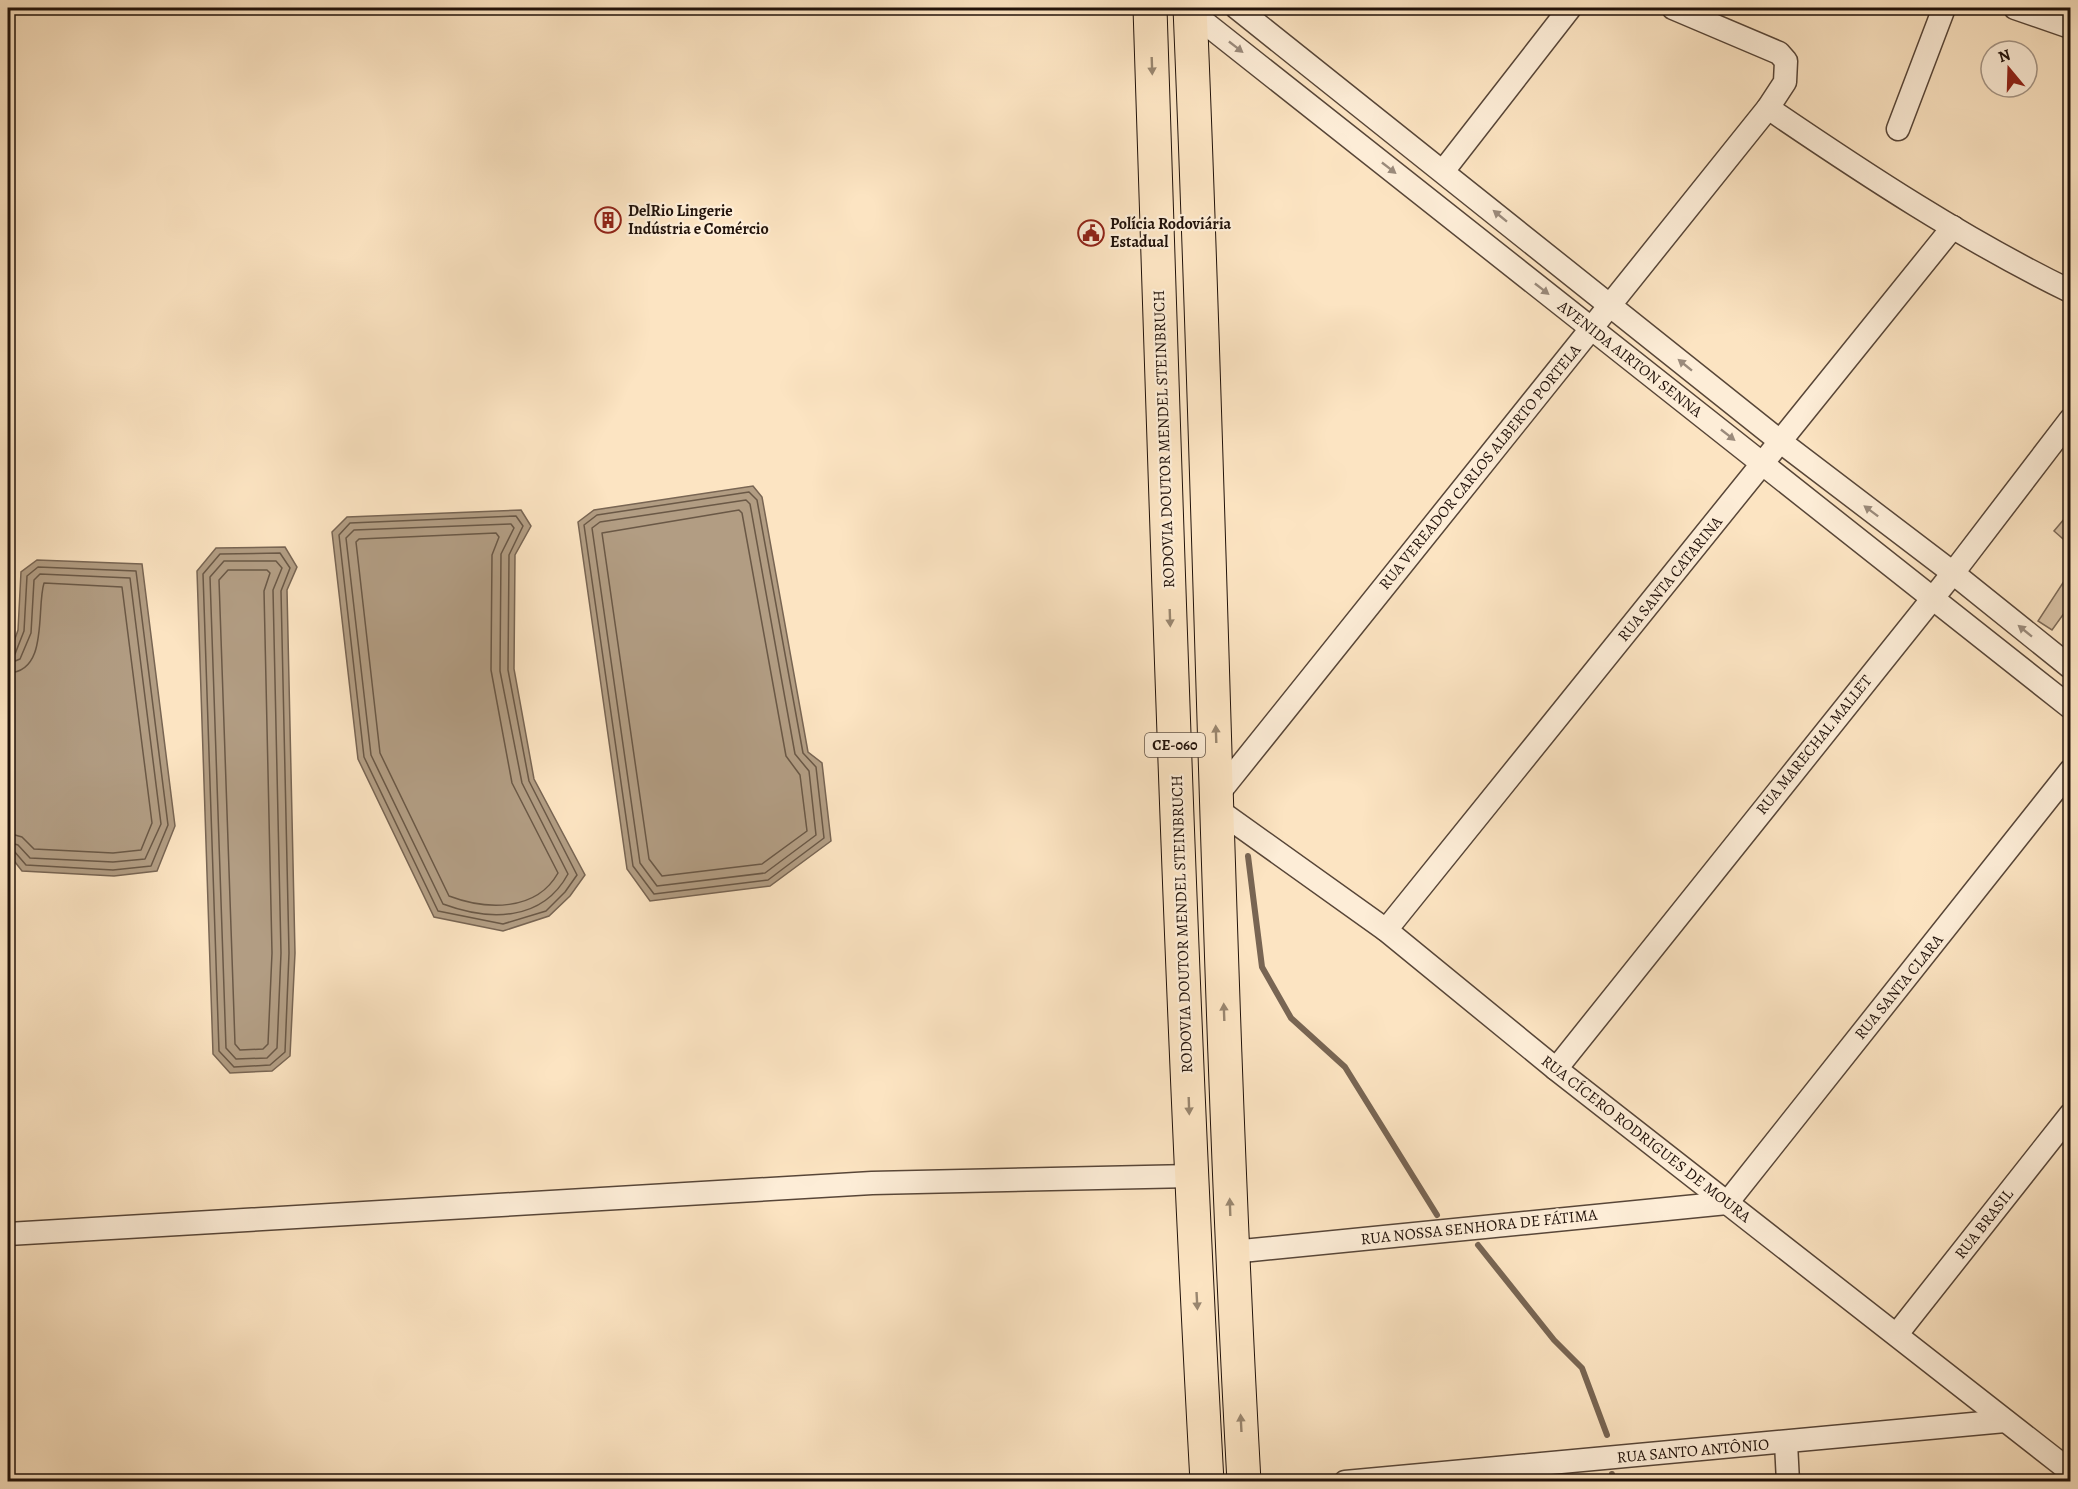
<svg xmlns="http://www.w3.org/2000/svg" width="2078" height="1489" font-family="Alegreya,serif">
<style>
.green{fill:#d7c0a3;stroke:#7c6956;stroke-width:1.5}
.water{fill:#b29d83;stroke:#786553;stroke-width:1.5}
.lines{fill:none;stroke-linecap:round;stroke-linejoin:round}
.shore{stroke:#6a5846;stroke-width:1.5}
.stream{stroke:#786553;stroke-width:6}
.minor-casing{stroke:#584638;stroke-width:25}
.trunk-casing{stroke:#21120a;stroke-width:35}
.minor{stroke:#fdedd7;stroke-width:22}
.trunk{stroke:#fce4c2;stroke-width:33}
.oneway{fill:#9a8a7b}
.oneway2{fill:#99866f}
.labels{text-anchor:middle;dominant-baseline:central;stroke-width:4.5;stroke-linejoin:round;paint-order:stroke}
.shield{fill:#fdedd7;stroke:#635448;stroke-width:1.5}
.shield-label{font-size:15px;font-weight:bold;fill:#21120a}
.poi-label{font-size:16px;font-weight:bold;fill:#21120a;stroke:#fdedd7;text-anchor:start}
.street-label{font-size:16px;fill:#21120a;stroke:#fdedd7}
</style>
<rect width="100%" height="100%" fill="#fce4c2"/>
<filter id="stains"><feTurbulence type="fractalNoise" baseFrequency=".00333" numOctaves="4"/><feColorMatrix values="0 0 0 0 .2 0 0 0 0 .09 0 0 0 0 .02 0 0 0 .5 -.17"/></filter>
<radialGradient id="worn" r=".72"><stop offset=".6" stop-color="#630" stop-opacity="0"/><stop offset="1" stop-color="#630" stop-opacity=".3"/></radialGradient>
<g class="green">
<polygon points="2070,512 2070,545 2054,531"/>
<polygon points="2070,572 2070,605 2052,630 2038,621"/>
</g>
<g class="water">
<polygon points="753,486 762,497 808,752 822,763 831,841 770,886 650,901 627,869 578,522 594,510"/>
<polygon points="521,510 531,526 515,555 514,669 534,779 585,875 570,896 549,916 503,931 434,917 358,759 332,532 347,517"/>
<polygon points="285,547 297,567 287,590 295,953 290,1056 272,1071 230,1073 213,1054 197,571 216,548"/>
<polygon points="37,560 142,564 175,826 157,871 114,876 22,871 8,853 8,658 18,630 21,572"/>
</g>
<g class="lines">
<g class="shore">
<polygon points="749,492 757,500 803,753 816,767 824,838 768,880 654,894 633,866 584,525 597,515"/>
<polygon points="746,500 750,504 795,754 809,771 816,835 765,873 657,886 640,863 592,528 600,522"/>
<polygon points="739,510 742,513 786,756 800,775 807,831 762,864 662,876 649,859 602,533"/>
<polygon points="516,516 523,526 509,555 508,670 529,781 577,875 565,892 546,911 503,924 438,911 364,757 339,535 350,523"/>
<path d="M511,524l3,4 -13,26 -1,117 22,112 46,91c-26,48 -79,47 -125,30l-72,-149 -25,-217 8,-8z"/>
<path d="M496,533l3,4 -7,18 -1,115 21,113 46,90c-22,39 -72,37 -109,23l-69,-143 -24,-211 3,-3z"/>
<polygon points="280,553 290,568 281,591 289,953 285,1052 270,1065 234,1067 219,1051 203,574 220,554"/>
<polygon points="224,561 276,561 282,568 273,590 281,953 277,1048 267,1058 236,1059 226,1048 210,577"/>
<polygon points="228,570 267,570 270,573 264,591 272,953 268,1044 263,1049 240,1050 235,1044 219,580"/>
<polyline points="8,657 15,654 24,631 27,576 38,567 136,571 168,825 151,866 113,870 26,865 14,851 8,850"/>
<polyline points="8,664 20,659 31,633 34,580 40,574 130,578 161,824 145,859 113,862 30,858 18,845 8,842"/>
<path d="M8,673c41,-1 28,-64 36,-90l78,4 30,236 -11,27 -28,3 -79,-4 -12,-12 -14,-4"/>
</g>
<g class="stream">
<polyline points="1248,856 1262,967 1291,1018 1345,1067 1437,1215"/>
<polyline points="1478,1245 1554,1340 1582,1368 1607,1435"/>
<polyline points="1612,1474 1614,1482"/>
</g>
<g class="minor-casing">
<g id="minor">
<polyline points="1237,8 1781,442 1953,573 2070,667"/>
<polyline points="2015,8 2070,27"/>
<polyline points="1190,11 2070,707"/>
<path d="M1768,108c97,66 197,132 302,183"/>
<polyline points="1898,129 1944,8"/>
<polyline points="1444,170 1570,8"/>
<polyline points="1218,794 1768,108 1785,82 1786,61 1779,53 1673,8"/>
<polyline points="1218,810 1386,930 1556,1069 2070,1471"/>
<polyline points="1386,930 1953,227"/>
<polyline points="1556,1069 1953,573 2070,420"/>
<polyline points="8,1234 872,1183 1192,1176"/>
<polyline points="1232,1252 1727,1203 2070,771"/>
<polyline points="1897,1334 2070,1115"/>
<polyline points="1786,1443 1788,1482"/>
<polyline points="1345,1482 2005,1421"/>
</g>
</g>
<g class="trunk-casing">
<g id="trunk">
<path d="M1150,8c16,491 30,983 57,1474"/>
<path d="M1190,8c21,491 27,983 54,1474"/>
</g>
</g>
<use href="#minor" class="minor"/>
<use href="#trunk" class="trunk"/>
</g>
<defs><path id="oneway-solid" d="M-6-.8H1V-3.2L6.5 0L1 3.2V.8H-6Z" transform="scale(1.5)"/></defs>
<g class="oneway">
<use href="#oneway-solid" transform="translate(1236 47) rotate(38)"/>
<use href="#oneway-solid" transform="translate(1389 168) rotate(38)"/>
<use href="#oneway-solid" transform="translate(1500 216) rotate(-141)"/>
<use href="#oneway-solid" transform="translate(1542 289) rotate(38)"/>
<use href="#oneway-solid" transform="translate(1685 365) rotate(-141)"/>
<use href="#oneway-solid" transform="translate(1728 435) rotate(38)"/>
<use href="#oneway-solid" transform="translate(1871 511) rotate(-143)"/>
<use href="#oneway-solid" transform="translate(2025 631) rotate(-141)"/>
</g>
<g class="oneway2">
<use href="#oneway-solid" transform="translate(1152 66) rotate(88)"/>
<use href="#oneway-solid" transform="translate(1170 618) rotate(88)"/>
<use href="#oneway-solid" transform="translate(1216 734) rotate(-92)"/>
<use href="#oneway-solid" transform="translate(1224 1012) rotate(-92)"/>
<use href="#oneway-solid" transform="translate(1189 1106) rotate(88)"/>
<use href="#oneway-solid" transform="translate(1230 1207) rotate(-92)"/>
<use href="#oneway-solid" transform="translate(1197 1301) rotate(87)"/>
<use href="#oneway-solid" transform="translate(1241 1423) rotate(-93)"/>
</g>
<defs>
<g id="building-ring" transform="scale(1.35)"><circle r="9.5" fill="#fdedd7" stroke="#8f2418" stroke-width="1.5"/><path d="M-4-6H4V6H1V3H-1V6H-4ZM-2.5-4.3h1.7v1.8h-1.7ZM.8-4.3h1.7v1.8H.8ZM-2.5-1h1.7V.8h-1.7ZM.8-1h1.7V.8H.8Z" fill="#8f2418"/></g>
<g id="civic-ring" transform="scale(1.35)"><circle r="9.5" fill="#fdedd7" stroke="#8f2418" stroke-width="1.5"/><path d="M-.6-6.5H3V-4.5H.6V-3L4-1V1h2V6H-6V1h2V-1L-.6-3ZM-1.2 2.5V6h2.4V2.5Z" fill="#8f2418"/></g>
</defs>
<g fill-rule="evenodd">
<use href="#building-ring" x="608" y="220"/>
<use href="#civic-ring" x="1091" y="233"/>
</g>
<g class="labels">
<rect class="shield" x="1145" y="733" width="60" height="24" rx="4.5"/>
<g class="shield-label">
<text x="1175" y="745">CE-060</text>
</g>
<g class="poi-label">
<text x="628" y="211">DelRio Lingerie<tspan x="628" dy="18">Indústria e Comércio</tspan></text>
<text x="1110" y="224">Polícia Rodoviária<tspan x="1110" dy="18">Estadual</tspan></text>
</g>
<g class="street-label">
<text transform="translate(1630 359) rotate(38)">AVENIDA AIRTON SENNA</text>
<text transform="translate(1164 439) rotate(-92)">RODOVIA DOUTOR MENDEL STEINBRUCH</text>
<text transform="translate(1480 467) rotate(-51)">RUA VEREADOR CARLOS ALBERTO PORTELA</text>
<text transform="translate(1670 579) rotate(-51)">RUA SANTA CATARINA</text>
<text transform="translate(1814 745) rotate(-51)">RUA MARECHAL MALLET</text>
<text transform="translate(1182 924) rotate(-92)">RODOVIA DOUTOR MENDEL STEINBRUCH</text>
<text transform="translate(1899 987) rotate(-51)">RUA SANTA CLARA</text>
<text transform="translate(1646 1139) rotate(38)">RUA CÍCERO RODRIGUES DE MOURA</text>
<text transform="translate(1984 1224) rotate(-52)">RUA BRASIL</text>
<text transform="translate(1479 1227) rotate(-6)">RUA NOSSA SENHORA DE FÁTIMA</text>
<text transform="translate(1693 1451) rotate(-5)">RUA SANTO ANTÔNIO</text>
</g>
</g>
<rect width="2078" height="1489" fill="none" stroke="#fce4c2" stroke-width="30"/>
<rect x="9" y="9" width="2060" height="1471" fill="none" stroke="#21120a" stroke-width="3"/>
<rect x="15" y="15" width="2048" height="1459" fill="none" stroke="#21120a" stroke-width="1.5"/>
<g transform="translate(2009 69) rotate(341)"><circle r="28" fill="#fdedd7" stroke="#a59585" stroke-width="1.5"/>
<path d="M0-4.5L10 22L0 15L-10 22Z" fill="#8f2418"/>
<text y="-9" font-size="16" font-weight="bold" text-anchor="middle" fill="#21120a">N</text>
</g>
<rect width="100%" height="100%" filter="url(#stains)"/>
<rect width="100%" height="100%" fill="url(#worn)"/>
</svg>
